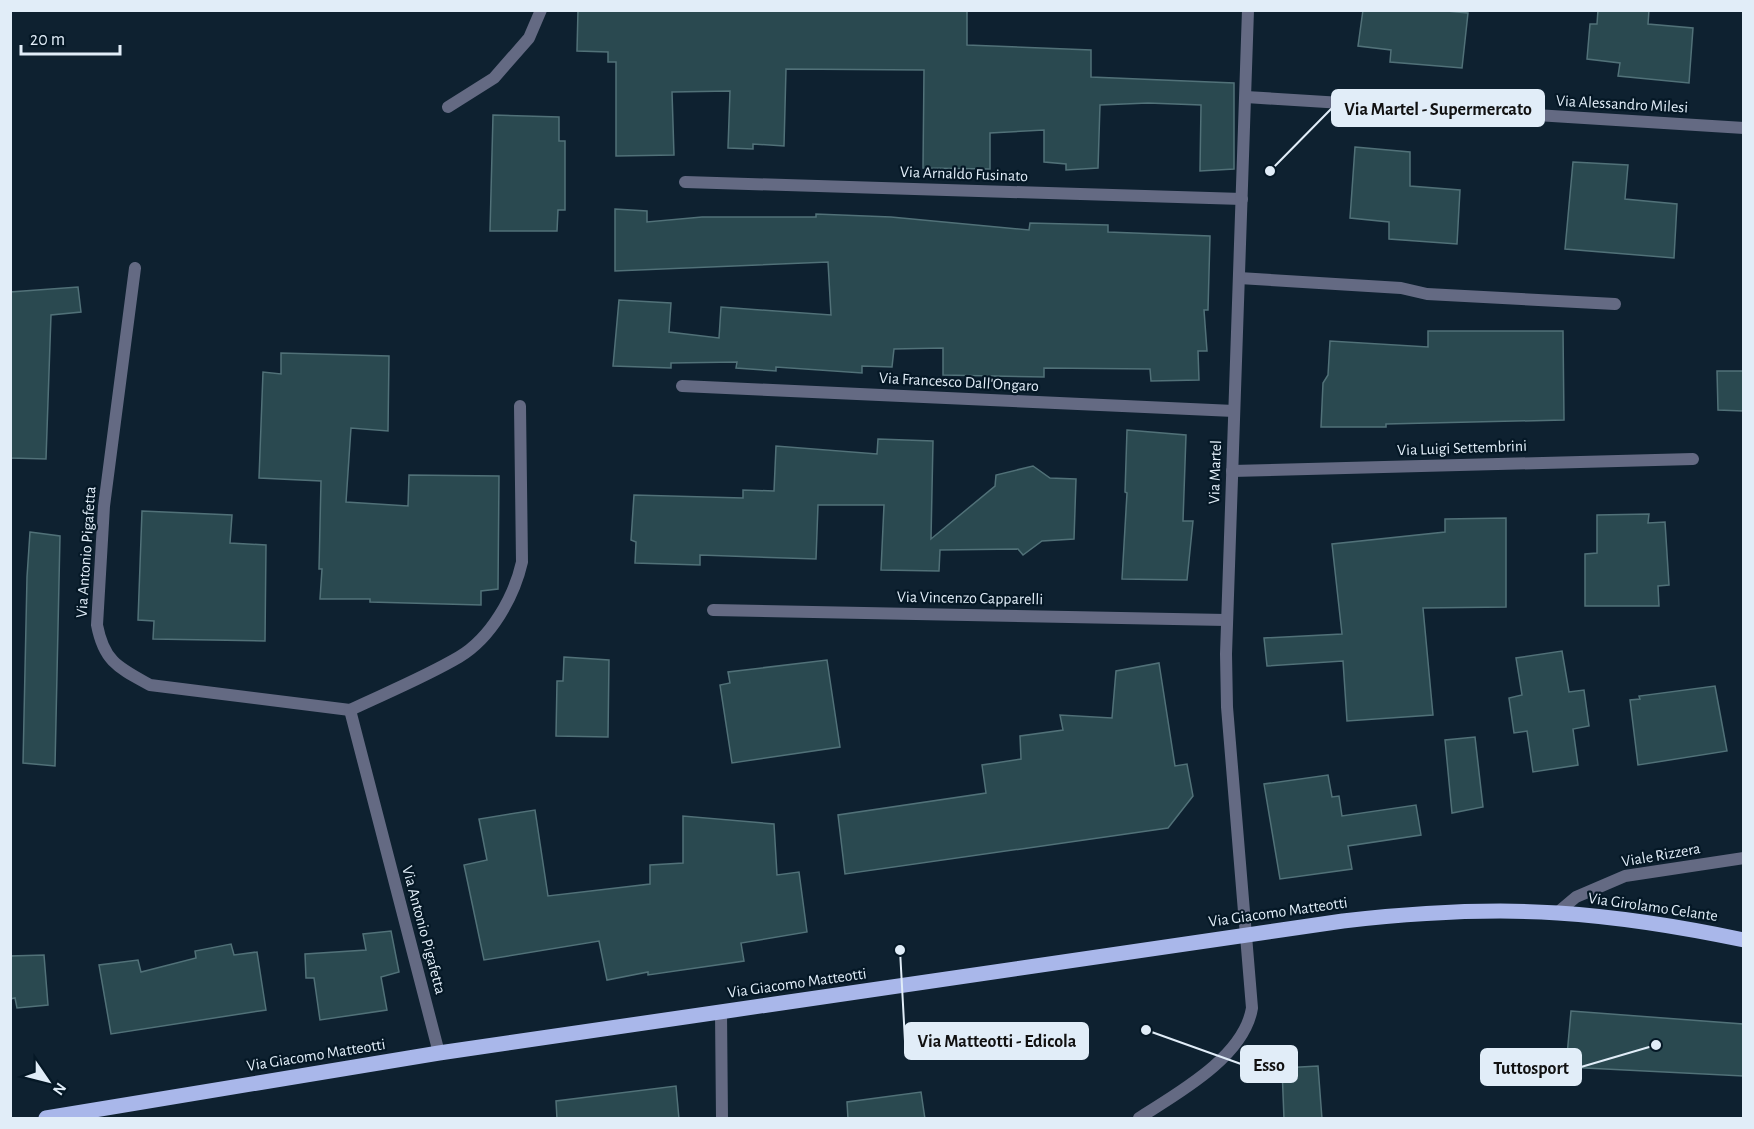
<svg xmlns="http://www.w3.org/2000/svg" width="1754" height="1129" font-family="'Alegreya Sans',sans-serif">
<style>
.building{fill:#2a4950;stroke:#517178;stroke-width:1.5}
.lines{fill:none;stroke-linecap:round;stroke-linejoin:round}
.minor{stroke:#646a83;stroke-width:12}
.tertiary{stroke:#646a83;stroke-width:12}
.primary{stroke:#a9b7ea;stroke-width:15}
.labels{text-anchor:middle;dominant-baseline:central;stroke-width:4.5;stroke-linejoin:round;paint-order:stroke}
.street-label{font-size:16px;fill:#e1edf8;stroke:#051826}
.leader{fill:none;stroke:#e1edf8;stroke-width:2}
.callout-dot{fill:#e1edf8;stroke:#051826;stroke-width:2}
.callout{fill:#e1edf8;stroke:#e1edf8;stroke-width:2}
.callout-label{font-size:18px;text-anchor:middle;font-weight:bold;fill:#111}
</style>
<rect width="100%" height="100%" fill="#0e2130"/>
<g class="building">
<polygon points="578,10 967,10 967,45 1091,50 1091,77 1234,83 1234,169 1200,171 1201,105 1148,103 1100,105 1098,168 1066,170 1066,164 1044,162 1044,130 990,133 990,169 923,168 924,70 786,69 784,146 753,144 753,149 728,148 730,91 672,92 674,155 616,156 616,62 608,62 608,52 577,51"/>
<polygon points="1363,10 1436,10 1468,13 1462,68 1390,62 1391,50 1358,46"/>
<polygon points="1598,10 1649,10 1648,24 1693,28 1689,83 1618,76 1620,63 1587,59 1590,24 1597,24"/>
<polygon points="493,115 559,117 559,141 565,141 565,210 558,210 557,231 490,231"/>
<polygon points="1355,147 1410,152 1410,186 1460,190 1457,244 1389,239 1389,222 1350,218"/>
<polygon points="1573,162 1628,165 1625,199 1677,204 1674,258 1565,249"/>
<polygon points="615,209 647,211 647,222 702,217 816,217 816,214 891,217 1029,230 1030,223 1108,225 1108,232 1210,236 1208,310 1204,310 1207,351 1198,351 1199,380 1151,381 1150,369 1044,368 1044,377 943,375 943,348 894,349 892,367 862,366 862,373 776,367 776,371 736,368 737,362 671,363 671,368 613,366 619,300 671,303 669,332 719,338 721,307 831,315 828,262 615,271"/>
<polygon points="78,287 81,312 51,315 46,459 10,458 10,292"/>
<polygon points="1428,331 1563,331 1564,420 1386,424 1386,427 1321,427 1323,383 1328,375 1330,341 1428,347"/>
<polygon points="281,353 389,356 388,431 351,428 346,502 408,506 409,475 499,476 498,589 481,591 481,605 370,602 370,599 320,599 322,569 319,569 321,481 259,478 263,372 281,374"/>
<polygon points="1717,371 1743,371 1743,411 1718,410"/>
<polygon points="1127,430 1186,435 1183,521 1193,521 1187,580 1122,579 1127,493 1125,492"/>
<polygon points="878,439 933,441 931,539 995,486 996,475 1033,466 1050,478 1076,479 1074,539 1042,541 1023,555 1018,549 940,550 939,571 881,570 884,505 818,505 816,559 700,555 700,565 635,563 636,542 631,540 634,495 743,498 743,490 774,491 776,446 877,454"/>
<polygon points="142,511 232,515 230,543 266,545 265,641 153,639 154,621 138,620"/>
<polygon points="1649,514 1648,523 1665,522 1669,585 1658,586 1659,606 1585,606 1585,554 1597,553 1597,515"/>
<polygon points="1506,518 1506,607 1423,608 1433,715 1347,721 1343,661 1267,666 1264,638 1342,634 1332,544 1445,532 1445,519"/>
<polygon points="30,532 60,536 55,766 23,763 27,577"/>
<polygon points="1562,651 1569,692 1584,690 1589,726 1573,729 1578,765 1533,772 1527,731 1514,733 1509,698 1522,695 1516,658"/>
<polygon points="564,657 609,660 608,737 556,736 557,681 563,681"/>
<polygon points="827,660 840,747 732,763 720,685 730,683 728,672"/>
<polygon points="1159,663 1175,766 1187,764 1193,796 1168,828 845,874 838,815 986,793 982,765 1021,759 1020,736 1063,730 1060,715 1112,718 1116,671"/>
<polygon points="1715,686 1727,751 1638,765 1630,700 1640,699 1639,696"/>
<polygon points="1475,737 1483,807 1452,813 1445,740"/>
<polygon points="1328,775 1332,797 1339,796 1342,816 1416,805 1421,835 1348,846 1352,869 1280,879 1264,784"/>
<polygon points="535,810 548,896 650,884 650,865 683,863 683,816 774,824 777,875 799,872 807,932 741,943 744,961 648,975 648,972 607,980 599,941 484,960 464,865 487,860 479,819"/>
<polygon points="391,931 399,972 381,977 387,1010 320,1020 314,978 306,978 305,954 366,950 363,934"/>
<polygon points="231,944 234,955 257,952 266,1010 111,1034 99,965 138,960 141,972 196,958 195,951"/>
<polygon points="44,955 48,1005 17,1008 15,998 10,999 10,956"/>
<polygon points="1571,1011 1743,1024 1743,1076 1566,1067"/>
<polygon points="1318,1066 1322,1119 1284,1119 1282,1068"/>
<polygon points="676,1086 679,1119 557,1119 556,1101"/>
<polygon points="921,1092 925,1119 848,1119 847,1102"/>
</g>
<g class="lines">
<g class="minor">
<polyline points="1246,97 1744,128"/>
<polyline points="448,107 494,78 529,38 541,10"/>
<polyline points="685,182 1242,199"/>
<path d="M135,268l-31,238 -7,119c7,37 22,43 53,60l200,25"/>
<polyline points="1239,278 1401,288 1427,294 1615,304"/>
<polyline points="682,386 1234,411"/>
<polyline points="1232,471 1693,459"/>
<polyline points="713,610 1226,620"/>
<polyline points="721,1012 722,1118"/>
<path d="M439,1053l-89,-343c36,-17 75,-33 109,-53 32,-19 55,-60 63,-95l-2,-156"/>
<path d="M1139,1118c39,-25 105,-61 113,-110l-25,-301 -1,-53 22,-644"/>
</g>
<polyline class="tertiary" points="1557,913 1576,897 1625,876 1744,858"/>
<path class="primary" d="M46,1118l393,-65 904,-132c71,-8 144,-13 215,-8 63,4 124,14 186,27"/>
</g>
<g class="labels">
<g class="street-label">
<text transform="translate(1622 104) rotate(3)">Via Alessandro Milesi</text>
<text transform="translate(964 174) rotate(2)">Via Arnaldo Fusinato</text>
<text transform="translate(959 382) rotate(3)">Via Francesco Dall'Ongaro</text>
<text transform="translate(1462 448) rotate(-2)">Via Luigi Settembrini</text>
<text transform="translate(1215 472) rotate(-88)">Via Martel</text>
<text transform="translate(86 552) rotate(-86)">Via Antonio Pigafetta</text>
<text transform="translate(970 598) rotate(1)">Via Vincenzo Capparelli</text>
<text transform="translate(1661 855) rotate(-10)">Viale Rizzera</text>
<text transform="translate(1653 907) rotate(8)">Via Girolamo Celante</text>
<text transform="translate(1278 912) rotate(-8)">Via Giacomo Matteotti</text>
<text transform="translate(424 930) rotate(75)">Via Antonio Pigafetta</text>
<text transform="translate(797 983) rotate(-8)">Via Giacomo Matteotti</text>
<text transform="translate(316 1055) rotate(-9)">Via Giacomo Matteotti</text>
</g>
</g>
<path class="leader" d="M1270 171L1332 108M900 950L905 1041M1146 1030L1241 1064M1656 1045L1581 1067"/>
<g class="callout-dot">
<circle cx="1270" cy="171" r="6"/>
<circle cx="900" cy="950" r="6"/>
<circle cx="1146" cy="1030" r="6"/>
<circle cx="1656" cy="1045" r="6"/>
</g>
<g class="callout">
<rect x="1332" y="90" width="212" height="36" rx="6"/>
<rect x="905" y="1023" width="183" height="36" rx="6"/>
<rect x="1241" y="1046" width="56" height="36" rx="6"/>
<rect x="1481" y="1049" width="100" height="36" rx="6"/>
</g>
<g class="callout-label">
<text x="1438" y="115">Via Martel - Supermercato</text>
<text x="997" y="1047">Via Matteotti - Edicola</text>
<text x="1269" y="1071">Esso</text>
<text x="1531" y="1074">Tuttosport</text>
</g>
<rect width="1754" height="1129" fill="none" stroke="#e1edf8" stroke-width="24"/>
<g transform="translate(48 1081) rotate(125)" stroke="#051826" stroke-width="4.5" paint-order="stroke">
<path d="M0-4.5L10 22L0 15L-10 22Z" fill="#e1edf8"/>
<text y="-9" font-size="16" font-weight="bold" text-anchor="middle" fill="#e1edf8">N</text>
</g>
<path d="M21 45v9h99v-9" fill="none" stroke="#e1edf8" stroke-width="3"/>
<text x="30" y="45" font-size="18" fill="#e1edf8" stroke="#051826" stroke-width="4.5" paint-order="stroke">20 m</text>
</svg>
